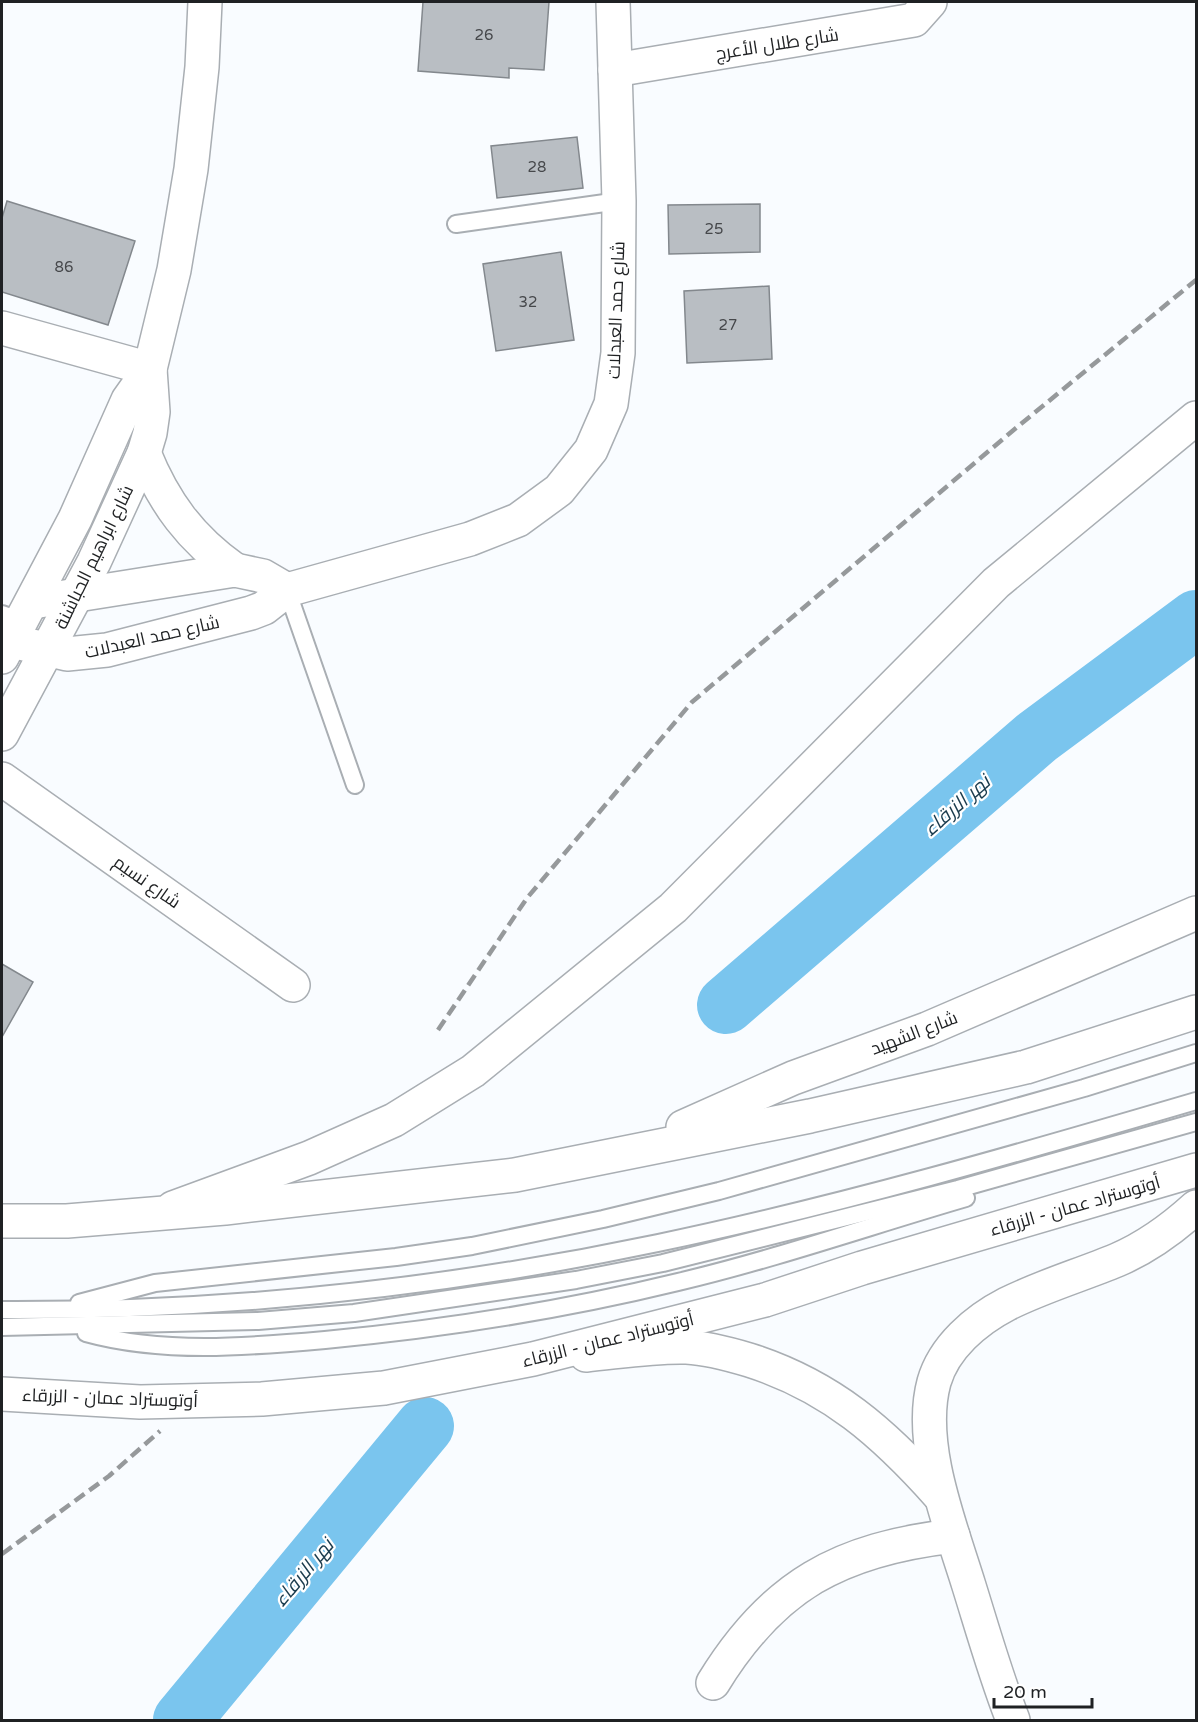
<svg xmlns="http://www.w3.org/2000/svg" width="1198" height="1722" font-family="'Varela Round',Cairo,sans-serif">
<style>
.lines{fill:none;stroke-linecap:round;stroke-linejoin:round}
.river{stroke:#7ac5ee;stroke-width:58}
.building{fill:#b9bec3;stroke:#83888d;stroke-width:1.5}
.lane-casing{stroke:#a9aeb3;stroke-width:20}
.street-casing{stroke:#a9aeb3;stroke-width:36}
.secondary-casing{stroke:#a9aeb3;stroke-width:36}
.highway-casing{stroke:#a9aeb3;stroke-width:36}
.lane{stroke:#fff;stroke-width:16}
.street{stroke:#fff;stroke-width:33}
.secondary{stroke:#fff;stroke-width:33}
.highway{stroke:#fff;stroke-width:33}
.rail{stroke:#96999b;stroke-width:4.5;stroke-dasharray:12 6;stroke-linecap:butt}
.labels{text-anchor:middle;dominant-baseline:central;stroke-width:4.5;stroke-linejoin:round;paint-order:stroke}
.number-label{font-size:15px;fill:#46484b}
.street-label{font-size:18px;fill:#1f2123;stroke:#fff}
.water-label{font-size:20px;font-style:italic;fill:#1a3b4d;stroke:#fff}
</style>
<rect width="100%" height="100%" fill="#f9fcff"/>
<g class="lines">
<g class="river">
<polyline points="726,1005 1037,737 1196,619"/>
<polyline points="182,1720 425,1426"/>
</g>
</g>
<g class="building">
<polygon points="423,2 549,2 544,70 509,68 509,78 418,71"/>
<polygon points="577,137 583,188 497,198 491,146"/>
<polygon points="7,201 135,241 108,325 2,292 2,218"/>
<polygon points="760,204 760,252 669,254 668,205"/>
<polygon points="561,252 574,340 496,351 483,264"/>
<polygon points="769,286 772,359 687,363 684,291"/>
<polygon points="2,964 33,982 2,1037"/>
</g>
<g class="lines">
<g class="lane-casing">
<g id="lane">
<polyline points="456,224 619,201"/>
<polyline points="287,590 355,785"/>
<polyline points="2,614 22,621"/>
<polyline points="79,1303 155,1283 396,1257 472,1246 603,1219 719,1191 1084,1088 1196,1053"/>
<path d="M2,1310c218,1 442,-22 656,-67 182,-38 361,-90 538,-142"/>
<polyline points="2,1327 258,1321 354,1313 576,1280 663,1263 958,1189 1196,1122"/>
<path d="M86,1333c76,21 161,14 239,7 117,-11 238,-30 353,-58 97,-23 192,-56 288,-84"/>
</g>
</g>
<g class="street-casing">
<g id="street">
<polyline points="615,70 914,20 930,2"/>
<polyline points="2,328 150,369"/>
<polyline points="33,602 235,570 263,576 287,590"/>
<polyline points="11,641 67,654 107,650 251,613 264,608 287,590 470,539 518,520 559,490 591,450 611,404 618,353 619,201 613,2"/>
<polyline points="2,779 293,985"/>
<path d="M713,1683c60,-98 127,-134 240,-147"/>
</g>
</g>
<g class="secondary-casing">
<g id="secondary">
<path d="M144,453c20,50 47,86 91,117"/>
<polyline points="2,657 75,519 128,400 150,369"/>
<polyline points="2,734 94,562 144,453 150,433 153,412 150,369 174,270 191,169 202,67 205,2"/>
<polyline points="173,1208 309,1158 394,1120 473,1071 673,908 996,583 1196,418"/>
<path d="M586,1355c32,-3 67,-9 100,-8 21,1 43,7 63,13 82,26 135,73 191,136"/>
<path d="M1013,1720c-17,-43 -30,-89 -44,-134 -18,-59 -52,-142 -35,-204 10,-35 42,-62 73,-78 36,-18 74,-29 110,-44 28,-12 57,-33 79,-53"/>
</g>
</g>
<g class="highway-casing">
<g id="highway">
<polyline points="683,1127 793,1078 927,1029 1196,913"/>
<polyline points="2,1221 67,1221 225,1208 515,1175 810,1116 1026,1067 1196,1012"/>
<polyline points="2,1394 140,1402 262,1399 384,1388 533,1359 765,1300 862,1268 1196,1170"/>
</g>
</g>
<use href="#lane" class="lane"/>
<use href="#street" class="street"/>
<use href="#secondary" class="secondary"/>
<use href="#highway" class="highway"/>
<g class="rail">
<polyline points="438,1030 527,898 692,702 1016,428 1196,280"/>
<polyline points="2,1554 109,1476 160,1431"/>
</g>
</g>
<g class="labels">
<g class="number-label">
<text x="484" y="35">26</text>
<text x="537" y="167">28</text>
<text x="714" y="229">25</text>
<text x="64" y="267">86</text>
<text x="528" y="302">32</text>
<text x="728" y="325">27</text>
</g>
<g class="street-label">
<text transform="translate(777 44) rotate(-9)">شارع طلال الأعرج</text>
<text transform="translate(616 310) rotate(-88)">شارع حمد العبدلات</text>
<text transform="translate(94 557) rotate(-64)">شارع ابراهيم الحباشنة</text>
<text transform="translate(152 637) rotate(-13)">شارع حمد العبدلات</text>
<text transform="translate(147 882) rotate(35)">شارع نسيم</text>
<text transform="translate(914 1033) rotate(-21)">شارع الشهيد</text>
<text transform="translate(1075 1206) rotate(-16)">أوتوستراد عمان - الزرقاء</text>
<text transform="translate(608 1340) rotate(-14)">أوتوستراد عمان - الزرقاء</text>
<text transform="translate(110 1398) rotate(2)">أوتوستراد عمان - الزرقاء</text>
</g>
<g class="water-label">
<text transform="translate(957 806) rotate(-41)">نهر الزرقاء</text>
<text transform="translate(304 1573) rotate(-50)">نهر الزرقاء</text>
</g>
</g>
<rect width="1198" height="1722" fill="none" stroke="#1f2123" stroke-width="6"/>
<path d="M994 1698v9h98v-9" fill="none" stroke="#1f2123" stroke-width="3"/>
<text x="1003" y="1698" font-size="18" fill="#1f2123" stroke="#ffffff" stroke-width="4.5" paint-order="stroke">20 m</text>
</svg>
